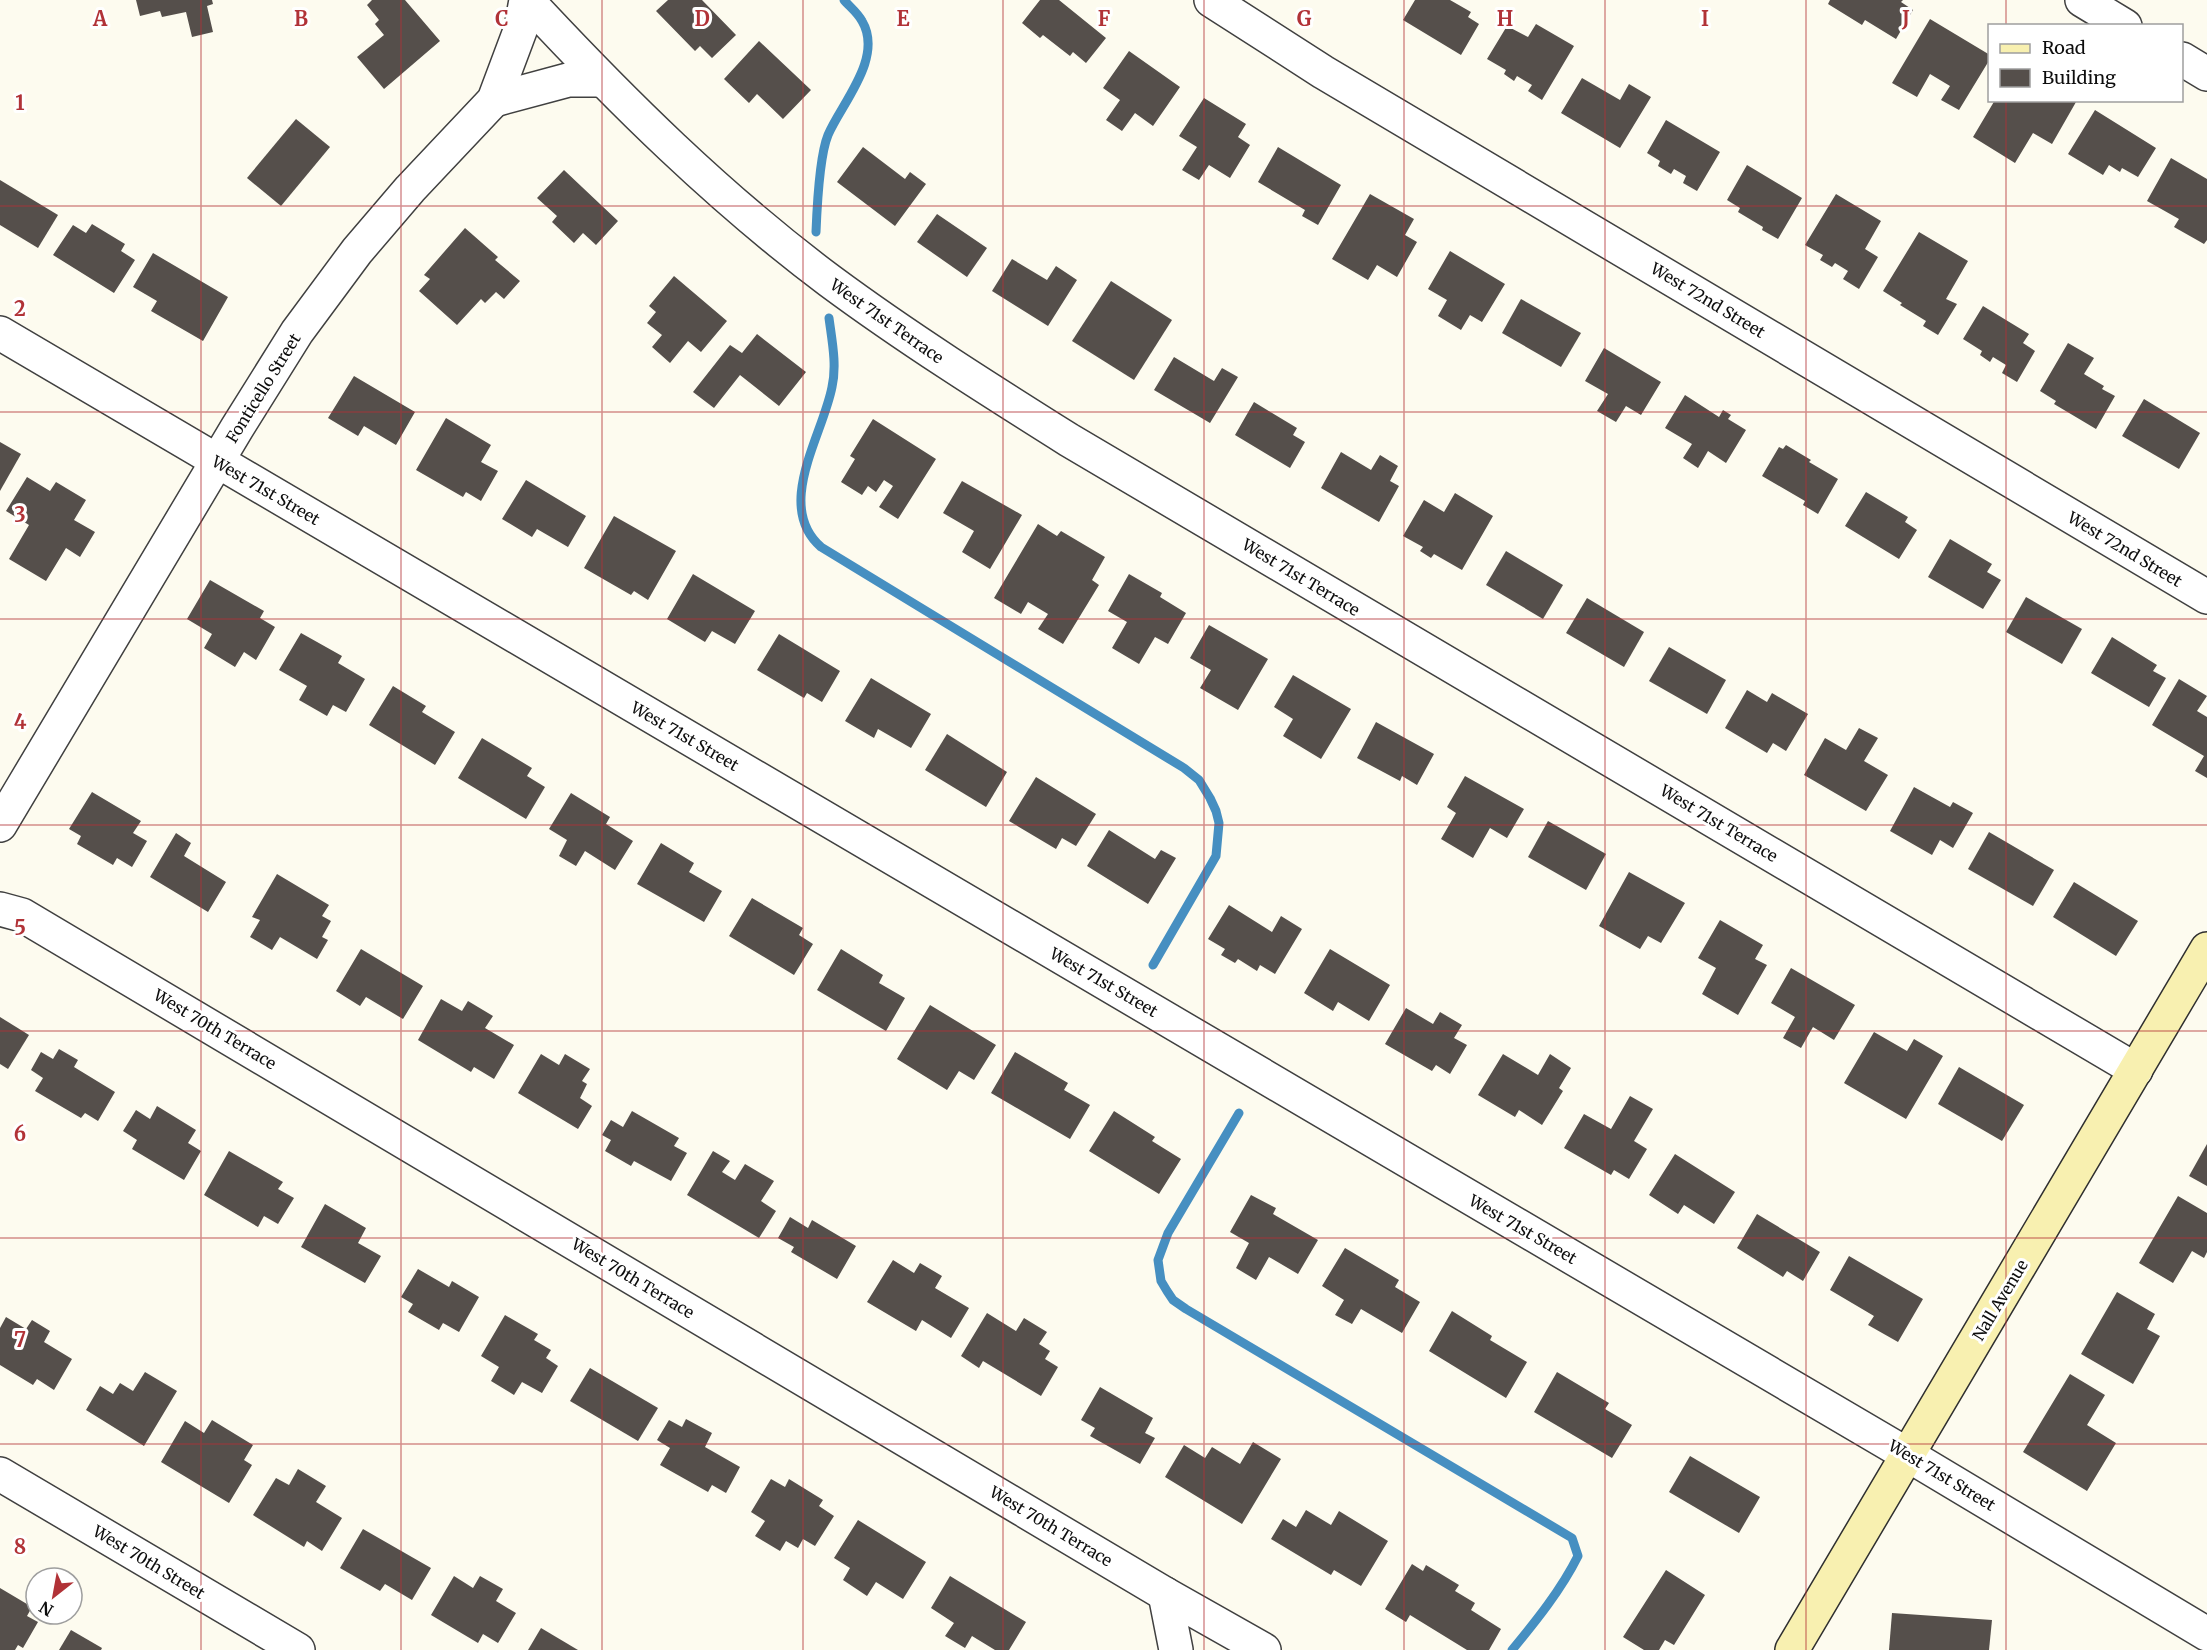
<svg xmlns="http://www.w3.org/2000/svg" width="2207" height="1650" font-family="Merriweather,serif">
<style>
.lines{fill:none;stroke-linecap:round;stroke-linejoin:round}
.stream{stroke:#468fc1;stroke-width:9}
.building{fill:#554f4b}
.minor-casing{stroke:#404040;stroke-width:36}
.tertiary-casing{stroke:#404040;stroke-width:36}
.secondary-casing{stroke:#2f2f2f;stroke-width:36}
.minor{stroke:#fff;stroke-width:33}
.tertiary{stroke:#fff;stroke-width:33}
.secondary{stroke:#f8f0b0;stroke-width:33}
.grid{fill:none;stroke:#b13237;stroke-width:1.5;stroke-opacity:0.55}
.labels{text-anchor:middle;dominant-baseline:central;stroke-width:6;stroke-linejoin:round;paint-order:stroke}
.street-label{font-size:16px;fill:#0d0d0d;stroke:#fff}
.grid-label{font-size:20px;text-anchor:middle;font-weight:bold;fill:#b13237;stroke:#fff;stroke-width:6;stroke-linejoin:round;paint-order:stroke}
</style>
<rect width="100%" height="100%" fill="#fdfbef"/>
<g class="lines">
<g class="stream">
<path d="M816,232c1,-25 3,-75 12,-97 13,-31 56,-77 34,-114 -4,-8 -13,-15 -18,-21"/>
<path d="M829,318c3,23 8,47 3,69 -9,48 -58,119 -11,160l363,221 15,12 11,18 6,13 3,12 -3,33 -63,109"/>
<path d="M1239,1113l-71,120 -10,27 3,21 6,10 6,9 13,9 386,229 6,18c-17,34 -42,65 -66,94"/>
</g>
</g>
<g class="building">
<polygon points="136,0 212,0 213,4 207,6 213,32 192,37 186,12 162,17 160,11 140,16"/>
<polygon points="372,0 405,0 440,41 384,89 357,57 384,35 375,24 379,20 367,5"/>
<polygon points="668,0 702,0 736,35 712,58 700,46 695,51 656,11"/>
<polygon points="1040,0 1059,0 1106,38 1086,63 1073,52 1070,56 1043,35 1040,38 1022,23"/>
<polygon points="1415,0 1450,0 1471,12 1468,17 1479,24 1461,55 1403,20"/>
<polygon points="1830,0 1903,0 1901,2 1913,10 1896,39 1865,20 1862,25 1828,4"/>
<polygon points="1930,19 1990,55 1990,59 1959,110 1941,100 1950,86 1930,74 1917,97 1892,83"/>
<polygon points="1536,24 1574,46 1542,100 1528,91 1532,85 1517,76 1514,81 1504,74 1506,70 1487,59 1507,26 1528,37"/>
<polygon points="759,41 811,90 783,119 757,94 749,103 724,79"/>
<polygon points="1129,51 1180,87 1153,126 1135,113 1122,131 1106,120 1120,100 1103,88"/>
<polygon points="1582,78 1620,100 1629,84 1651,97 1620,148 1561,113"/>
<polygon points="1204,98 1246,124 1238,137 1250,145 1230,178 1209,165 1199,180 1182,170 1197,147 1179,136"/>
<polygon points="1995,100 2074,100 2076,102 2052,144 2033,133 2015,163 1973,137"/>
<polygon points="2095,110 2156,148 2138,177 2122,168 2120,172 2109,165 2103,175 2068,154"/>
<polygon points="296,119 330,147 281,206 247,178"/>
<polygon points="1666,120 1720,152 1697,191 1683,183 1686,176 1674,169 1671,174 1658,166 1660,161 1647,153"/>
<polygon points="863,147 905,179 910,172 926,184 895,226 837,182"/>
<polygon points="1278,147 1341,185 1318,225 1302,216 1305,210 1258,182"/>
<polygon points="2171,158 2207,179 2207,240 2204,244 2174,227 2179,219 2147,201"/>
<polygon points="1747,165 1802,198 1778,239 1762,230 1763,227 1738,212 1740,208 1727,200"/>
<polygon points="564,170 618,221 596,245 583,233 574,243 552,222 557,216 537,198"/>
<polygon points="0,180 58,215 38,248 0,225"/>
<polygon points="1370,194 1414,219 1405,235 1417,242 1397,277 1377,265 1368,280 1332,259"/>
<polygon points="1836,194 1881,221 1865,249 1878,257 1859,289 1843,279 1848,271 1835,263 1832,267 1820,260 1823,255 1805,245"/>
<polygon points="937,214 987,248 967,277 917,242"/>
<polygon points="92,224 125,244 121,251 135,260 114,293 53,255 73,225 86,233"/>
<polygon points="465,228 498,257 495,260 520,281 504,299 496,292 485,303 481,299 457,325 419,291 430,279 424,275"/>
<polygon points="1919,232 1968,261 1946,299 1957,304 1938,335 1923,326 1926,321 1900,305 1902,303 1883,291"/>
<polygon points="1450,251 1505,284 1482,322 1470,315 1461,330 1438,316 1447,300 1428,289"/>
<polygon points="153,253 228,297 203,341 151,311 157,301 133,287"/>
<polygon points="1012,259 1047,280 1056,266 1077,280 1048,326 992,291"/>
<polygon points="674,276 727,321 701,352 688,341 670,363 652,347 662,335 647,323 656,312 649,306"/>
<polygon points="1111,281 1172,320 1134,380 1072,341"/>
<polygon points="1521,299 1581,333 1561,367 1502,333"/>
<polygon points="1983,306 2029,334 2023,343 2035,351 2017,382 2002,373 2006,365 1993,357 1990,362 1980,355 1982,351 1963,339"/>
<polygon points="757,334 806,372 779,406 740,375 714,408 693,392 730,345 742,353"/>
<polygon points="2068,343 2094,358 2084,374 2104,386 2102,389 2115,396 2096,429 2054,404 2056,401 2040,391"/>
<polygon points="1604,348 1661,382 1641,415 1626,406 1616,422 1597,411 1608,394 1585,381"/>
<polygon points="1174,357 1214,381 1222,368 1238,377 1210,423 1154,390"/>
<polygon points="354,376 415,412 396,445 364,426 358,436 328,418"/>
<polygon points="1685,395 1719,417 1723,410 1731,415 1728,419 1746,430 1726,463 1708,451 1698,468 1683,458 1692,444 1665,428"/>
<polygon points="2144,399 2200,433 2179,469 2122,436"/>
<polygon points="1254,402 1297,428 1293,435 1305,442 1290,468 1235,435"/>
<polygon points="446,418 491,445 481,462 498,471 481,501 466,492 463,497 416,470"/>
<polygon points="873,419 936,459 898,519 879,507 893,486 884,480 876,492 868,486 862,495 841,482 855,459 850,456"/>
<polygon points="0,442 21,454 0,491"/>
<polygon points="1786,445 1811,460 1809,462 1838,479 1818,514 1803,505 1805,501 1762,476 1779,447 1783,449"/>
<polygon points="1341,452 1371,470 1380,455 1398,466 1390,481 1399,486 1379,522 1321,488"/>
<polygon points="27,477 50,491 56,482 86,500 74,520 95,532 80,557 66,548 46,581 9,559 29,525 6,511"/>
<polygon points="526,480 586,516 568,547 537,529 532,537 502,519"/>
<polygon points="962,481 1022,515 990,569 962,552 974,531 943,513"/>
<polygon points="1866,492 1908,517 1905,522 1917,530 1899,559 1845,526"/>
<polygon points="1455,493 1493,516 1462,570 1434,554 1431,558 1420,551 1423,547 1403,536 1424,500 1444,512"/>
<polygon points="614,516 676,551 648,600 634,591 631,595 584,568"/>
<polygon points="1038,524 1057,536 1061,531 1105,557 1092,580 1099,585 1063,644 1038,629 1048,614 1028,602 1021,614 994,598"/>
<polygon points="1950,539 1992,564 1987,572 2001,580 1983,609 1928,577"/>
<polygon points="1506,551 1563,585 1543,619 1486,585"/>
<polygon points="693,574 755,611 735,644 712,631 705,642 667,619"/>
<polygon points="1129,574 1162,593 1160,597 1186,613 1168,644 1155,637 1139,664 1112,648 1127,622 1108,611"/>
<polygon points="210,580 264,611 260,618 275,627 256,660 244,652 235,667 204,648 212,634 187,619"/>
<polygon points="2026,597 2082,629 2062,664 2006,632"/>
<polygon points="1587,598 1644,632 1624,667 1566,633"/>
<polygon points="1209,625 1268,659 1238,710 1200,688 1211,670 1190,658"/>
<polygon points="301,633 342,656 338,663 365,679 346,712 333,705 327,716 299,700 307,686 279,670"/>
<polygon points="779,634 840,671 822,702 807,693 804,698 757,670"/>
<polygon points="2112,637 2157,665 2153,671 2166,678 2149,707 2091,673"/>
<polygon points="1669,647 1726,680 1707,714 1649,681"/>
<polygon points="1293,675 1351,709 1321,759 1283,736 1293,719 1274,707"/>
<polygon points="871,678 931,714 911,748 878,729 874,738 845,721"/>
<polygon points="2179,679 2207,696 2197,711 2207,717 2207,778 2195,771 2204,756 2152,725"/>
<polygon points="393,686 426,706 422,712 455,732 435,765 369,725"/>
<polygon points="1747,690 1767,702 1772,693 1808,714 1786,751 1773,743 1767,753 1725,728"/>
<polygon points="1376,722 1434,754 1417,785 1402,776 1400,781 1357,758"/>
<polygon points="1859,728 1878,738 1864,761 1888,775 1866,811 1804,775 1825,738 1846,750"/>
<polygon points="947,734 1007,772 986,807 925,770"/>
<polygon points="482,738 532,768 527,776 545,787 526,819 458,778"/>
<polygon points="1465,776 1524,809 1507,838 1490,828 1473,858 1441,839 1456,813 1447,807"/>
<polygon points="1036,777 1096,814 1076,846 1062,838 1056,849 1009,821"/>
<polygon points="1914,787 1950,807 1953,802 1973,813 1953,848 1940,840 1932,855 1890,831"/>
<polygon points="92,792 141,821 133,833 147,841 132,867 117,858 113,865 77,844 81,836 69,829"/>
<polygon points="571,793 610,817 606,824 633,841 615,870 585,851 576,866 559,856 567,840 549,829"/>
<polygon points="1548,821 1606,854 1586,890 1528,857"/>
<polygon points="1109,830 1155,859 1161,850 1176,858 1148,904 1087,866"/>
<polygon points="1989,832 2054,870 2033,906 1968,869"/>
<polygon points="176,833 191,843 184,856 226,882 208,912 150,877"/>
<polygon points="661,843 694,863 689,872 722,891 704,922 637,884"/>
<polygon points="1629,872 1685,903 1661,943 1648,936 1640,949 1599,926"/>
<polygon points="277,874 329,905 322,916 331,921 322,937 328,940 317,959 280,937 272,950 250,937 260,920 252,917"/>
<polygon points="2074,882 2138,921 2116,956 2053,917"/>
<polygon points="752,898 803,928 799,935 813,944 794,975 729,936"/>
<polygon points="1229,905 1272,932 1281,916 1302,929 1275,974 1260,965 1257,971 1238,959 1235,963 1221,955 1225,949 1208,939"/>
<polygon points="1720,920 1763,945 1755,959 1767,965 1738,1015 1702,994 1716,968 1698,958"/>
<polygon points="361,949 423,986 403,1019 366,997 360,1006 336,991"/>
<polygon points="841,949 883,975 879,983 905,998 886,1031 817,990"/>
<polygon points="1330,949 1390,985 1369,1021 1338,1002 1333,1011 1304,993"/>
<polygon points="1791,968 1855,1005 1834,1040 1813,1027 1801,1048 1783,1038 1795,1017 1771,1003"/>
<polygon points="441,999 462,1011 468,1001 493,1016 485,1028 514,1045 494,1079 474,1067 471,1072 418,1040"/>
<polygon points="930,1005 996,1045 974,1080 959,1071 947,1090 897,1059"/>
<polygon points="1406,1008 1433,1024 1440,1012 1462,1025 1454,1038 1467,1045 1450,1074 1436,1065 1432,1071 1385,1044"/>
<polygon points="0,1017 29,1035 8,1069 0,1064"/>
<polygon points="1874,1032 1907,1051 1914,1039 1943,1056 1906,1119 1844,1083"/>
<polygon points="59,1049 78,1060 74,1067 115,1092 98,1121 85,1113 81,1118 35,1091 43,1078 31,1070 41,1052 53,1059"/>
<polygon points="1015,1052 1068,1083 1064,1090 1090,1105 1070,1139 991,1093"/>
<polygon points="541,1054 559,1065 565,1054 590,1069 582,1081 587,1084 580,1098 592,1106 578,1129 518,1093"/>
<polygon points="1503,1054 1538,1075 1550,1054 1571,1068 1559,1088 1563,1091 1542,1125 1519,1110 1515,1117 1478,1095"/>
<polygon points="1959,1067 2024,1105 2002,1141 1938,1104"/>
<polygon points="1630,1096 1653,1109 1634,1141 1647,1149 1629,1179 1614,1170 1611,1175 1564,1148 1584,1114 1611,1129"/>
<polygon points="157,1106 196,1130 188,1143 201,1151 184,1180 132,1149 137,1140 123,1131 136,1110 150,1119"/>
<polygon points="632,1111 679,1138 674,1146 687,1153 671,1181 634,1161 631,1166 605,1151 611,1140 602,1135 611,1120 623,1127"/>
<polygon points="1114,1111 1155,1137 1152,1141 1181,1159 1159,1194 1089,1151"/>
<polygon points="2207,1144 2207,1186 2189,1176"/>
<polygon points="229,1151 283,1182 278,1189 294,1198 278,1224 264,1216 258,1227 204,1195"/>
<polygon points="713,1151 730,1161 722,1172 735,1180 745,1164 774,1181 761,1201 776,1211 759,1238 687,1195"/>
<polygon points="1675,1154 1735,1192 1714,1224 1684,1205 1678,1214 1649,1195"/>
<polygon points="1251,1195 1276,1208 1273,1214 1318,1240 1298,1274 1269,1257 1256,1280 1236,1268 1249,1243 1230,1232"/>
<polygon points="2178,1196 2207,1213 2207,1252 2204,1258 2192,1251 2173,1283 2139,1263"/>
<polygon points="325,1204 366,1228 358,1243 381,1256 365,1283 301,1247"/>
<polygon points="1757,1214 1820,1252 1803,1281 1787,1271 1783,1277 1737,1248"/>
<polygon points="790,1217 808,1228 812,1220 856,1246 837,1279 791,1252 794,1247 778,1238"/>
<polygon points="1345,1248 1399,1280 1395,1287 1420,1302 1402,1333 1361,1309 1352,1324 1335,1315 1344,1300 1322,1286"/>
<polygon points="1849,1256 1923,1299 1898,1342 1868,1325 1874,1316 1830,1290"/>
<polygon points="893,1260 914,1273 920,1263 942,1276 935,1288 969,1308 951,1338 922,1320 916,1331 867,1302"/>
<polygon points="418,1269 449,1287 452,1281 479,1297 459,1332 443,1323 439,1330 408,1312 413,1304 401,1297"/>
<polygon points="2117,1292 2155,1314 2147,1329 2160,1336 2133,1384 2081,1354"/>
<polygon points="1452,1311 1492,1336 1490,1340 1527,1362 1506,1398 1429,1351"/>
<polygon points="987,1313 1016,1331 1024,1318 1047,1332 1039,1344 1050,1351 1045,1359 1058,1367 1041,1396 983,1361 979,1368 961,1356"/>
<polygon points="505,1315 538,1334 534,1340 551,1350 546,1358 558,1366 542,1393 522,1382 514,1395 491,1381 499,1367 481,1356"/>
<polygon points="6,1317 26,1329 32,1320 50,1331 44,1342 72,1359 54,1390 37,1379 33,1385 0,1365 0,1328"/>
<polygon points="590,1368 658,1408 638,1441 570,1401"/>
<polygon points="145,1372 177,1391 144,1446 86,1410 100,1386 113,1394 120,1383 133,1391"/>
<polygon points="1557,1372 1609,1403 1605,1409 1632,1425 1612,1458 1534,1412"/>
<polygon points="2070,1374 2105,1395 2087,1425 2116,1443 2087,1491 2023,1452"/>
<polygon points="1100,1387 1153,1418 1145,1433 1155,1438 1140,1464 1090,1436 1095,1428 1081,1420"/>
<polygon points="686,1419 712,1433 705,1447 740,1467 726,1493 712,1485 708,1492 660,1465 670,1448 657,1440 669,1420 682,1427"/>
<polygon points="212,1420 253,1445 244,1460 252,1465 229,1503 161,1462 185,1421 204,1433"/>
<polygon points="1253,1442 1281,1459 1242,1524 1165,1477 1184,1445 1205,1458 1212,1447 1240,1464"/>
<polygon points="1690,1456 1760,1497 1739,1533 1669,1492"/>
<polygon points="298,1469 326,1486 316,1502 342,1518 322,1551 307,1541 304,1547 253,1515 276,1478 289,1485"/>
<polygon points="771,1479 785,1487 789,1479 823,1500 819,1506 834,1516 815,1546 803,1539 798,1548 786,1541 780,1551 755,1536 765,1521 751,1512"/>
<polygon points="1306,1510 1331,1525 1339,1511 1388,1541 1361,1586 1334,1570 1331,1575 1271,1539 1283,1519 1296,1527"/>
<polygon points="858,1520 926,1562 903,1599 876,1582 867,1596 843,1580 850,1568 834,1558"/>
<polygon points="363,1529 431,1568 412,1600 385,1584 380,1591 340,1568"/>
<polygon points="1412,1564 1423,1571 1426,1565 1459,1585 1455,1591 1475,1603 1471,1610 1501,1629 1489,1650 1467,1650 1410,1615 1406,1622 1385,1609"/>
<polygon points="1666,1570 1705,1595 1674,1645 1665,1640 1659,1650 1644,1650 1623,1637"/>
<polygon points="454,1576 473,1588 480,1576 503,1589 496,1601 516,1613 498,1643 483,1634 478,1643 431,1615"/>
<polygon points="950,1576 1026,1622 1009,1650 995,1650 972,1636 965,1648 945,1636 954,1623 931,1608"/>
<polygon points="0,1588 32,1607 27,1616 38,1622 23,1648 18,1645 15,1650 0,1650"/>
<polygon points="1892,1613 1992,1620 1989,1650 1889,1650"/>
<polygon points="541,1628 578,1650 528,1650"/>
<polygon points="71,1630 102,1648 101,1650 59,1650"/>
</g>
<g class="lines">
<g class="minor-casing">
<g id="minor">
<path d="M527,0c94,101 192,198 303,281 77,57 158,108 239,159l1067,630"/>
<polyline points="1211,0 1323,72 2207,597"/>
<polyline points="2082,0 2125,26"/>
<polyline points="2182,59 2207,74"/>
<polyline points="494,100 568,80 602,80"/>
<polyline points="0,825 237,428 297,332 357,251 410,189 494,100 521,28 526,0"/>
<polyline points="0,909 22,915 1165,1594 1264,1650"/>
<polyline points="0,1474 298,1650"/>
<polyline points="1165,1594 1176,1650"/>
</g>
</g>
<g class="tertiary-casing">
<polyline id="tertiary" points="0,333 1908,1455 2207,1634"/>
</g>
<g class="secondary-casing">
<polyline id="secondary" points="1792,1650 2207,949"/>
</g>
<use href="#minor" class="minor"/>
<use href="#tertiary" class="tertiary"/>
<use href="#secondary" class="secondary"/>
</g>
<path class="grid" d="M201,0v1650M401,0v1650M602,0v1650M803,0v1650M1003,0v1650M1204,0v1650M1404,0v1650M1605,0v1650M1806,0v1650M2006,0v26M2006,100v1550M0,206h2207M0,412h2207M0,619h2207M0,825h2207M0,1031h2207M0,1238h2207M0,1444h2207"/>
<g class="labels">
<g class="street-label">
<text transform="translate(1708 300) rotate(31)">West 72nd Street</text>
<text transform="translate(887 321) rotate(35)">West 71st Terrace</text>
<text transform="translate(263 388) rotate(-58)">Fonticello Street</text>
<text transform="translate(266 490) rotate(30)">West 71st Street</text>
<text transform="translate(2125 549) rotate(31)">West 72nd Street</text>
<text transform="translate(1301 577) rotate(31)">West 71st Terrace</text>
<text transform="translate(685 736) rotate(30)">West 71st Street</text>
<text transform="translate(1719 823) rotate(31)">West 71st Terrace</text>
<text transform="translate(1104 982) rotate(30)">West 71st Street</text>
<text transform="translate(215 1029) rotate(31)">West 70th Terrace</text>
<text transform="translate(1523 1229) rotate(30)">West 71st Street</text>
<text transform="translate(633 1278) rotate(31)">West 70th Terrace</text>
<text transform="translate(2000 1300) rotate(-59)">Nall Avenue</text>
<text transform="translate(1942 1475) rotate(31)">West 71st Street</text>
<text transform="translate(1051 1526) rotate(31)">West 70th Terrace</text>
<text transform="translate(149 1562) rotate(31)">West 70th Street</text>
</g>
</g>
<g class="grid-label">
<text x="100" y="26">A</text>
<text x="301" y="26">B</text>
<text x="502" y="26">C</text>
<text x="702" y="26">D</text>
<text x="903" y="26">E</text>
<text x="1104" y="26">F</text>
<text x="1304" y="26">G</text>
<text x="1505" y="26">H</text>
<text x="1705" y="26">I</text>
<text x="1906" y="26">J</text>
<text x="20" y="110">1</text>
<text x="20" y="316">2</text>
<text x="20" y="522">3</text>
<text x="20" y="729">4</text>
<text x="20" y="935">5</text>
<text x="20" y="1141">6</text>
<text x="20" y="1347">7</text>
<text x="20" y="1554">8</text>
</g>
<rect x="1988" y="24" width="195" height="78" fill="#ffffff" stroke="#9e9e9e" stroke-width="1.5"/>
<rect x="2000" y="44" width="30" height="9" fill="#f8f0b0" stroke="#9e9e9e" stroke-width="1.5"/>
<text x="2042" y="54" font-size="18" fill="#0d0d0d">Road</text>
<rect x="2000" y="69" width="30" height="18" fill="#554f4b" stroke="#9e9e9e" stroke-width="1.5"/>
<text x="2042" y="84" font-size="18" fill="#0d0d0d">Building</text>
<g transform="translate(54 1596) rotate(211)"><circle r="28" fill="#ffffff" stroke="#9e9e9e" stroke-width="1.5"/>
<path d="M0-4.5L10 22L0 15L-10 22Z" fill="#b13237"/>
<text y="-9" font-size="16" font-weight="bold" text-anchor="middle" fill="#0d0d0d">N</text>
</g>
</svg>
